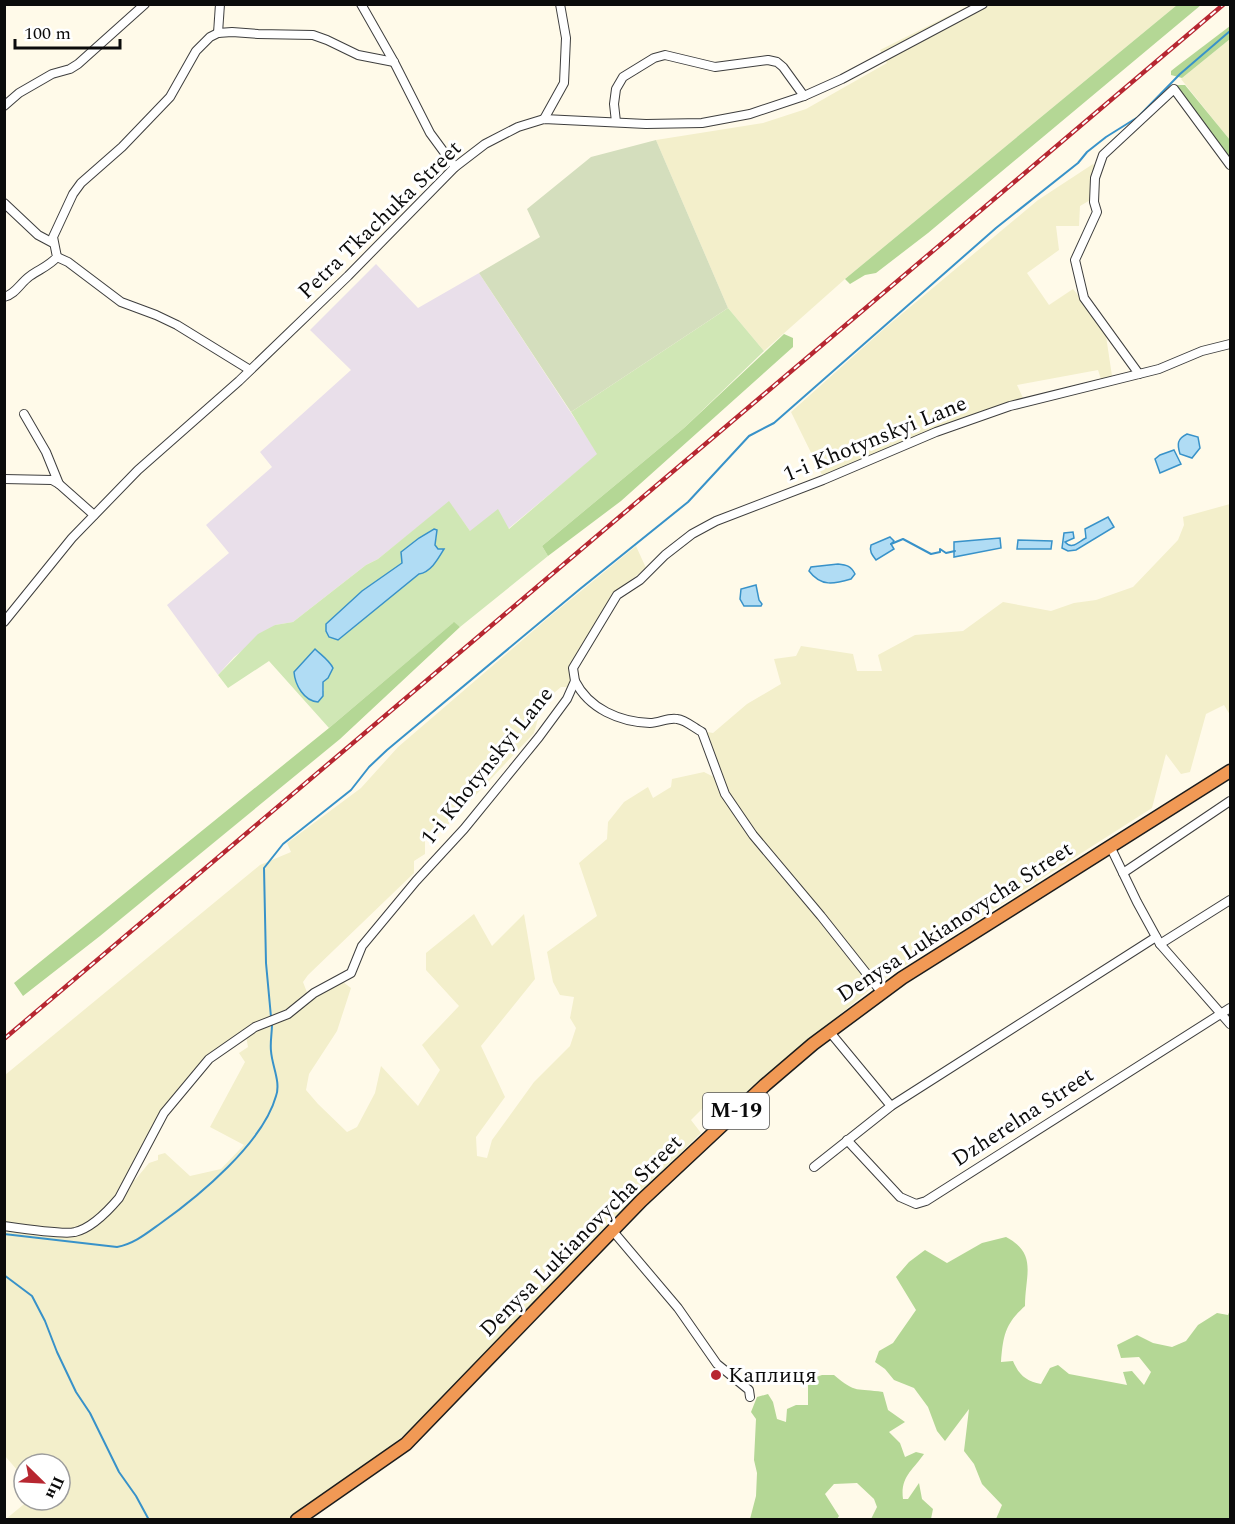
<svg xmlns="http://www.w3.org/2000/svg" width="1235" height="1524" font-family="Spectral,serif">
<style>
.industrial{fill:#e9dfea}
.farmland{fill:#f3efcb}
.green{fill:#d0e7b5;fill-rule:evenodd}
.forest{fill:#b4d795}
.cemetery{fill:#d4debd}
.water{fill:#b0dcf4;stroke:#3892c9;stroke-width:1.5}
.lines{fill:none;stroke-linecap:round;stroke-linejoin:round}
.stream{stroke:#3892c9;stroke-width:2}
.minor-casing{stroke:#3e3e3e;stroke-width:10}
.highway-casing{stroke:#1c1c1c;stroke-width:15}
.minor{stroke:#fff;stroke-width:8}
.highway{stroke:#f19955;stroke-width:12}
.rail-casing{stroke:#b72731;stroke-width:4.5}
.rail{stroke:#fff;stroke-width:2;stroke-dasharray:7;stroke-linecap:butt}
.poi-dot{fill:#b72731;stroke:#fff;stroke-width:2}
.labels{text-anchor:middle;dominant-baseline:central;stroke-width:6;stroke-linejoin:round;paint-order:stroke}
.shield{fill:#fff;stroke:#545454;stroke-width:1.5}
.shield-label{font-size:21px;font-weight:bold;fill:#0b0b0b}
.street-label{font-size:22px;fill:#0b0b0b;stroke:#fff}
.poi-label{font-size:22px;fill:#0b0b0b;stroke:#fff;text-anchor:start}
</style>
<rect width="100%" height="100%" fill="#fffae9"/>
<polygon class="industrial" points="376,264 418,308 479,273 598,454 508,529 470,531 449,502 378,559 366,565 293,622 275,625 234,657 218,675 167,605 229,553 206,525 272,467 260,452 351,370 310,330"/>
<g class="farmland">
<polygon points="970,5 1177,5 845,279 764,351 728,308 656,140 763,123 806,109 887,63 880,50"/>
<polygon points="1230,39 1230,140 1181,79"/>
<polygon points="1093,164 1095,166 1092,199 1080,206 1079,226 1056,226 1059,250 1027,273 1049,305 1073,289 1082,300 1106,336 1112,376 1101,379 1098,370 1017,385 1023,398 935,429 823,477 791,412 885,328 1038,200"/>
<polygon points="1230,504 1230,715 1224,705 1206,714 1190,772 1181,774 1166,754 1152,808 879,982 755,832 728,791 707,732 713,733 747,704 781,684 774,659 796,656 801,646 853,654 857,671 882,671 878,655 915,635 963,631 1003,602 1051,611 1074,603 1096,600 1133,587 1178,540 1184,525 1183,517"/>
<polygon points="636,546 646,568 615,593 571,665 573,682 570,687 561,687 548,698 545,710 540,712 534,733 444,829 431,833 425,837 425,854 414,861 414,873 308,975 303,982 308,995 286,1012 253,1025 206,1057 162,1111 109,1209 74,1234 110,1210 131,1177 135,1180 149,1163 158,1160 158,1155 165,1153 190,1176 221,1169 244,1145 210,1127 245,1062 239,1053 248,1047 246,1036 336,984 343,982 351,988 337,1031 309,1074 306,1090 318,1104 347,1132 357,1127 375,1093 381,1066 418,1106 440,1070 422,1045 459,1006 426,970 426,953 474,914 492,946 524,914 535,979 481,1046 505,1097 476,1137 477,1156 487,1158 492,1140 534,1082 570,1046 576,1028 570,1018 574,997 560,995 553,982 547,952 597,916 579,863 607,839 608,822 624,802 648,787 653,798 671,787 672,779 704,772 716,778 820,918 874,986 725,1110 713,1098 691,1120 701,1133 605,1227 415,1426 382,1453 289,1519 6,1519 29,1500 60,1500 60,1464 24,1464 24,1478 5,1456 5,1075 260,865 291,852 287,843 361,788 398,747 548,618"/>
</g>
<path class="green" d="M728,308l36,43 -80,77 -142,118 6,10 -88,71 -7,-4 -124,105 -60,-67 -41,27 -10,-13 40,-41 17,-9 18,-3 73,-57 12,-6 71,-58 21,30 28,-22 11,20 88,-75 -26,-42zM434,529l3,4 -2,12 3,4h5c-5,10 -12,22 -24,25l-81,66 -9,-3 -3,-13 36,-33 40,-28 17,-25zM329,662l3,3v6l-9,11 1,9 -29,-9z"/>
<g class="forest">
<polygon points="1177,5 1201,5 928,233 876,273 865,275 850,284 845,279"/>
<polygon points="1230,26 1230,39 1182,78 1171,75 1171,71 1176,67"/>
<polygon points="1178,85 1185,85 1230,140 1230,164 1176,88"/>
<polygon points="784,334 793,338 793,347 621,501 548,556 542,546 684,428"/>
<polygon points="454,622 460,627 340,739 100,936 23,996 14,983 329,728"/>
<path d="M1006,1237c32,17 19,38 19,69 -20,18 -22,30 -24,56l12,-1c6,14 13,20 28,23l9,-16 8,-3 11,9 58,11 -4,-13 9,-1 12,14 7,-13 -12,-15 -18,1 -4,-13 20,-10 16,8 19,4 14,-6 12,-16 19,-12 11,2 2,-5v209h-234l6,-14 -20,-21 -8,-20 -10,-13 5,-42 -24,32 -8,-10 -9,-24 -14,-19 -20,-8 -9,-11 -10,-7 4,-11 14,-8 23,-33 -20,-33 13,-15 16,-12 22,13 35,-20z"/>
<path d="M822,1375h12c22,19 23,13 49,17l5,18 17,12 -16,10 11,11 5,14 11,-5 8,2c-11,16 -24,23 -21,45h5l11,-16 3,16 11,10 -2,10h-60l6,-12 -3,-8 -17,-16 -23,1 -9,10 14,22 -2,3h-87l6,-23 1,-23 -3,-13 2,-41 -5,-7 6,-15 11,-3 5,8 4,17 9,3 1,-13 9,-4h12v-21l8,-7z"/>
</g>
<polygon class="cemetery" points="656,140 728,308 571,412 479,273 540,237 527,209 591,157"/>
<g class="water">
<path d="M1187,434l11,3 2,11 -8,10 -12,-4c-3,-10 -3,-15 7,-20z"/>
<polygon points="1174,450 1181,464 1160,473 1155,459 1160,455"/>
<path d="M1108,517l6,10 -38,23 -8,1 -6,-3 2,-15 9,-1 1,6 -9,4c7,8 13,0 21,-4l-1,-9z"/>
<path d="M434,529l3,1 -2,15 3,4h6c-6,10 -13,23 -25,25l-81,66 -9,-3 -3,-6v-7l36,-33 40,-28 -1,-11 18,-14z"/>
<path d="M890,537l4,4 -3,3 3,5 -18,11c-4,-5 -7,-9 -5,-15z"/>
<polygon points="1000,538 1001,548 954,557 954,542"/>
<polygon points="1018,540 1052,541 1051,549 1017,549"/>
<path d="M838,564c9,1 13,2 17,10l-4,5c-17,5 -30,8 -42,-8l2,-4z"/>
<polygon points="756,585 759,600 762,604 761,606 744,606 740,599 741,589"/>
<path d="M315,649c6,6 14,11 18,19l-5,10 -5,4v14l-5,6c-14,-1 -23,-17 -24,-30z"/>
</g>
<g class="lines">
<g class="stream">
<polyline points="891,544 903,539 931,554 940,552 940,549 946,553 955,551"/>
<polyline points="271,1017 266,963 264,868 283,844 351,790 369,767 387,750 580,589 688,502 749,436 774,423 996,228 1078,163 1087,152 1106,137 1138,117 1180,74 1230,31"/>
<path d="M4,1234l113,13c17,-3 30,-14 44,-24 38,-27 102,-80 115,-127 5,-14 -4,-30 -5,-45 -1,-9 1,-18 1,-27"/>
<polyline points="4,1275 32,1296 45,1321 57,1352 76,1392 90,1413 119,1472 136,1496 149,1520"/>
</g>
<g class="minor-casing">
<g id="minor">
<polyline points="361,4 394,62 430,133 455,167"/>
<polyline points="218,33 220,4"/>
<polyline points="4,106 19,93 52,74 70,69 78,64 145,4"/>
<polyline points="544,119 564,83 566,38 560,4"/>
<polyline points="616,122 614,104 616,89 623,77 654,58 665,55 715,67 768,60 777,62 783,67 804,96"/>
<polyline points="4,203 38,235 53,243"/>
<polyline points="57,257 68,262 121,302 156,315 177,325 250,370"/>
<path d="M4,297c12,-3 16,-14 26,-21 10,-7 19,-10 27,-19l-4,-20 20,-43 8,-11 41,-36 48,-50 26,-46 14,-14 8,-4 14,-1 26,2 55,1 14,5 31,15 36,7"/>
<polyline points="1139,374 1084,298 1075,260 1097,212 1094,202 1095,178 1103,155 1174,89 1230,165"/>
<polyline points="24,414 46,452 59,484"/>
<polyline points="4,479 52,480 59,484 94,515"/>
<polyline points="4,622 72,538 138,470 239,381 348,276 455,167 485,144 518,127 544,119 646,124 702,123 750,114 804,96 842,79 983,4"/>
<path d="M575,681c14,28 45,41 75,42 9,0 19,-6 27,-4 9,1 17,9 25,13l23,62 28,41 68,81 61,77"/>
<polyline points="1110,846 1137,902 1160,944 1230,1024"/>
<polyline points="1123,873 1230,801"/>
<polyline points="1160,944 1230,900"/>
<polyline points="829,1031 891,1106"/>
<polyline points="847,1140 900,1197 916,1204 926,1201 1230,1008"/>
<polyline points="814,1167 891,1106 1156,937"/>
<path d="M4,1226c14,2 60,9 71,6 17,-4 33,-21 44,-34l45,-85 45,-54 46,-32 33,-13 26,-21 37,-20 11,-27 54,-65 48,-52 75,-92 28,-38 8,-18 -2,-13 44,-73 23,-15 25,-25 27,-21 24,-13 107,-41 113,-48 74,-26 149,-37 43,-18 28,-7"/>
<polyline points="612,1230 678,1308 717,1364 749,1390 750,1397"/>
</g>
</g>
<g class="highway-casing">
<polyline id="highway" points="297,1520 406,1444 641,1201 765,1085 813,1044 902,978 1230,771"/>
</g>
<use href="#minor" class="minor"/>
<use href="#highway" class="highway"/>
<g class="rail-casing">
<polyline id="rail" points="4,1039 1224,4"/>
</g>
<use href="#rail" class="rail"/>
</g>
<circle class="poi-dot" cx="716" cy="1375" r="6"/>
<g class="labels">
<rect class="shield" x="703" y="1093" width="66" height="36" rx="4.5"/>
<g class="shield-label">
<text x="736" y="1111">М-19</text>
</g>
<g class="street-label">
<text transform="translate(380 220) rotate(-44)">Petra Tkachuka Street</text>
<text transform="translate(875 439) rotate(-22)">1-i Khotynskyi Lane</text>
<text transform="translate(487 766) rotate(-51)">1-i Khotynskyi Lane</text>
<text transform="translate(955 922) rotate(-33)">Denysa Lukianovycha Street</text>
<text transform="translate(1023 1117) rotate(-33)">Dzherelna Street</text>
<text transform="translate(581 1236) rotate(-45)">Denysa Lukianovycha Street</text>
</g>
<g class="poi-label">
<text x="728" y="1375">Каплиця</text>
</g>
</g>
<rect width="1235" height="1524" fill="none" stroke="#0b0b0b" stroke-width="12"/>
<g transform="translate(42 1482) rotate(114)"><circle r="28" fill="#ffffff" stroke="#9d9d9d" stroke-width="1.5"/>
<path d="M0-4.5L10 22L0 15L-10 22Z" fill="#b72731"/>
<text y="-9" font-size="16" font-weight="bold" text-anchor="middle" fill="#0b0b0b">Пн</text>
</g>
<path d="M15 39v9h105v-9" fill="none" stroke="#0b0b0b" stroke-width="3"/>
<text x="24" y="39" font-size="18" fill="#0b0b0b" stroke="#ffffff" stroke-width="4.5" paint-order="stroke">100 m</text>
</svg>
